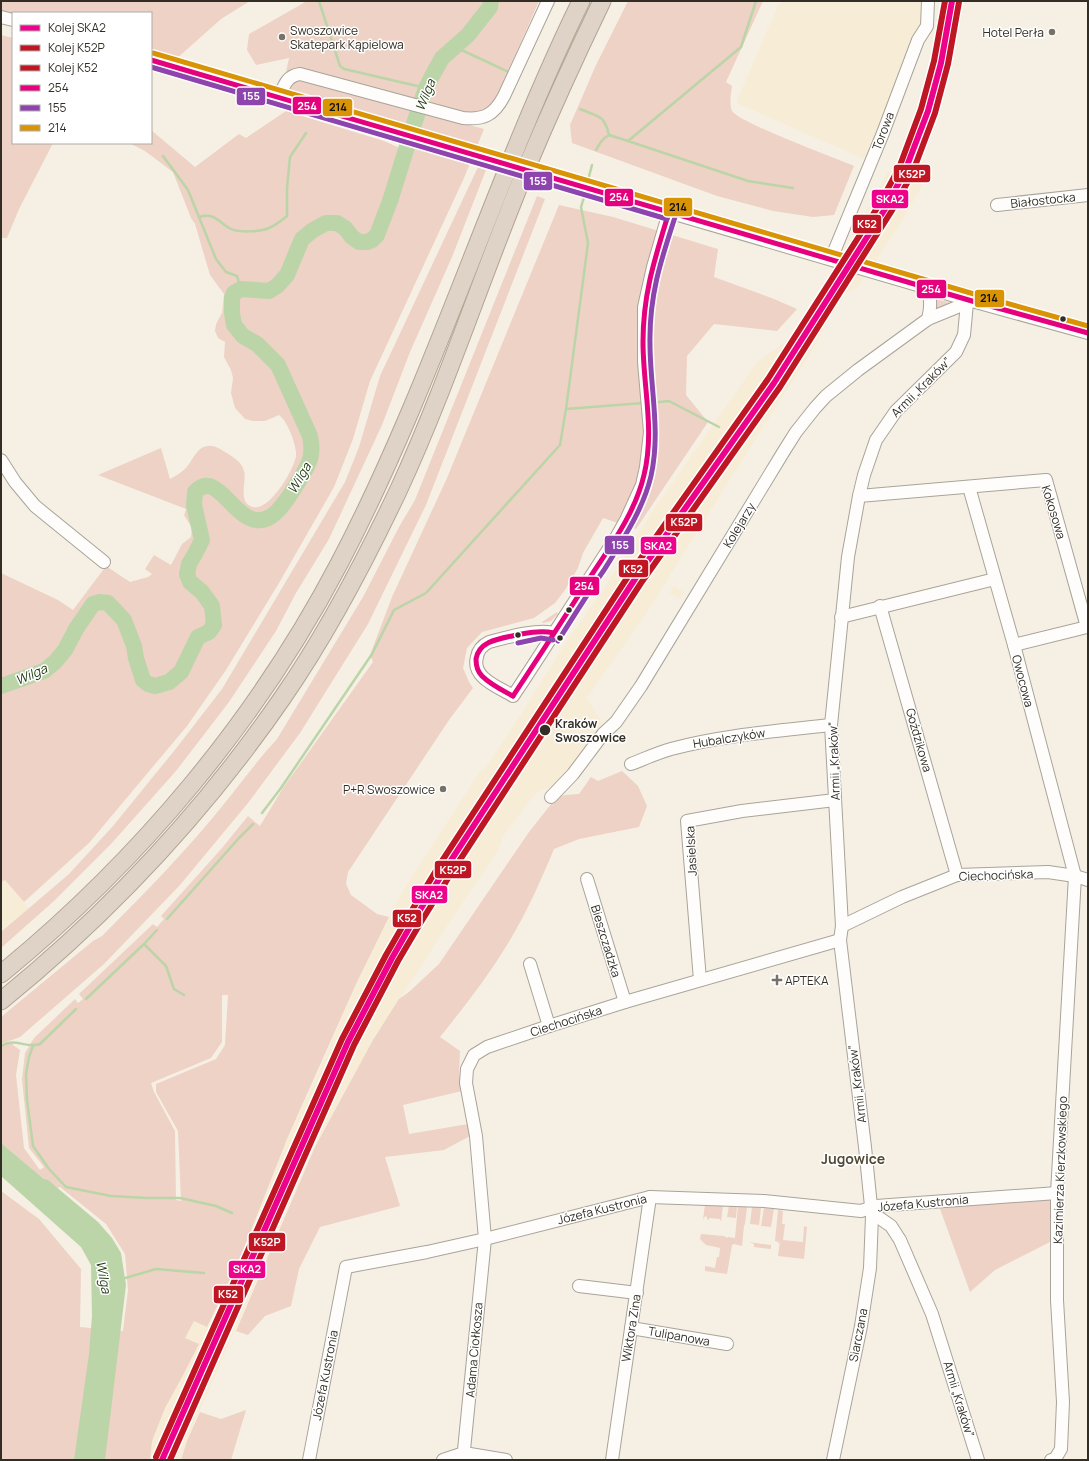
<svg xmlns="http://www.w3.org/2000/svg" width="1089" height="1461" font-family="Manrope,sans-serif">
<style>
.built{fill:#f7edd7}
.green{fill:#edd2c5;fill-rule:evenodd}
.water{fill:#bbd5a8}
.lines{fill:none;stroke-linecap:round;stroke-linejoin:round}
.stream{stroke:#bbd5a8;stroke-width:2.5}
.river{stroke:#bbd5a8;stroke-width:16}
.minor-casing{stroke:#a8a49a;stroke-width:14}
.highway-casing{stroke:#b1a493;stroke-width:19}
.minor{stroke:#fefdfb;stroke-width:12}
.highway{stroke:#ded3c6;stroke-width:17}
.minor-bridge-casing{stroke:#a8a49a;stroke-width:14;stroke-linecap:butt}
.minor-bridge{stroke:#fefdfb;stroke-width:12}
.bus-1-casing{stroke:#fff;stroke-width:8}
.bus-2-casing{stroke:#fff;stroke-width:8}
.bus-3-casing{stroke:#fff;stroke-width:8}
.bus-1{stroke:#e5007d;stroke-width:5}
.bus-2{stroke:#8e44ad;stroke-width:5}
.bus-3{stroke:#d99406;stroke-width:5}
.rail-1-casing{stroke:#fff;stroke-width:9}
.rail-2-casing{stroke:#fff;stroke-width:9}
.rail-3-casing{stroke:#fff;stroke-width:9}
.rail-1{stroke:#ed028c;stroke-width:6}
.rail-2{stroke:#be1622;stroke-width:6}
.rail-3{stroke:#be1622;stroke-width:6}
.poi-dot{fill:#777268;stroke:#fff;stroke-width:1.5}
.bus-dot{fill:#322e25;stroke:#fff;stroke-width:1.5}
.labels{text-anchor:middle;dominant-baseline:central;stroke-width:3;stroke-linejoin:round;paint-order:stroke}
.poi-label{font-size:12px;fill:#322e25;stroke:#fff;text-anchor:start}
.street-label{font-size:12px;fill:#322e25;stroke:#fff}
.stop-label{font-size:12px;font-weight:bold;fill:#322e25;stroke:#fff;text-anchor:start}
.water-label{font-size:13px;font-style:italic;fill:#1d360d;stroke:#fff}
.quarter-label{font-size:14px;font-weight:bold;fill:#524a37;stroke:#fff}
.line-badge{stroke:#fff;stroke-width:1.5}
.badge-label{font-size:11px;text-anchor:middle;font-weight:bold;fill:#fff}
.pale-badge-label{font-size:11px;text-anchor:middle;font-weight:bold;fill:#111}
</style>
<rect width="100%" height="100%" fill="#f6f0e4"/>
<g class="built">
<polygon points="784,1 921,1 921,28 915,33 914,43 864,159 738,104 737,100 778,5"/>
<polygon points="888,171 926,179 901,223 857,288 843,295 812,351 734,473 646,614 587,698 604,726 558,783 535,794 504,835 498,851 451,920 373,1040 315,1147 187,1441 181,1460 150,1460 152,1441 165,1408 181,1379 198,1344 185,1338 194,1321 208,1327 237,1266 287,1139 318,1073 356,984 402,892 480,771 484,770 523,711 565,643 599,595 654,509 714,423 757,362 784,343 818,299"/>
<polygon points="674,586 684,592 680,599 669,593"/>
<polygon points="5,879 29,909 1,932 1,882"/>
</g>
<g class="green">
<polygon points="1,1 250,1 221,19 175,60 151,52 151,13 13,13 13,15 1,12"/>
<path d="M307,1h232l-42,96c-8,11 -17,17 -31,16l-164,-44 -16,3 3,-14 -33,7 -9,-15 2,-16z"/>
<path d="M628,1h135l-37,81 6,4c-1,8 -3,18 0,25 6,11 105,48 122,55l-20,49 -21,2 -40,-6 -56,-15 -145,-53 -2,-18 26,-60z"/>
<polygon points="1,35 13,38 13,143 53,143 19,209 7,238 1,238"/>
<path d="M300,78l184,51 -20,49 -94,203 -17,58 -19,48 -55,96 -53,87 -39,56 -98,117 -65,59 -19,-22 -4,2v-309l57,27 15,10 33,-44 24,16 18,-5 4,-3 -7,-5 9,-14 17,10 11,-21 9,-7 1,-9 -8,-13 2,-6 -88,-34 63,-27 9,31c5,-3 11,-6 15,-10 8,-8 11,-22 23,-23 6,-1 12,3 17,6 7,4 17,10 19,19 3,10 -6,28 6,35 17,10 44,-36 46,-50 1,-8 -6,-27 -11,-34 -1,-3 -4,-5 -6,-7l-14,6h-12l-8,-2 -10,-11 -4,-15 2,-15 -2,-8 -7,-13 1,-15 -7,-4 -3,-7 1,-7 6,-11 2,-19 -14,-19 -15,-51 -4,-6 -18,-46 -28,-21 -16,-8h22v-13l44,37 44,-33 7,4 40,-27 98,30 18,8 7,1 6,-20 -38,-13 -85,-23 -4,-7 3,-5z"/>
<polygon points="478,167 486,170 452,257 410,352 382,425 329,539 296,593 276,631 229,702 176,771 111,844 54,901 1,948 1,932 69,874 113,826 178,746 222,689 345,482 359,447 380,376"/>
<path d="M537,196l8,3 -119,306 -58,119 -68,109 -52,70 -68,82 -76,79 -84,73 -19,7v-27l92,-76 9,-5c37,-37 74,-75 108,-115 23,-27 43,-56 67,-82l86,-142 36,-70 16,-27z"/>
<path d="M559,205l54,12 105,32 -4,28 60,22 23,10 -20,22 -63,-7 -27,32 -1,39 22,27 -72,107 -33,-11 -20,35 -5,15 -13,22 -10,13 -21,15 -52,14 -15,16 -4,20 6,14 4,6 -24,32 -101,152 -2,12 5,11 26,19 12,3 -33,67 -69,155 -50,127 -30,61 -13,-6 -9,17 14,6 -18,35 -16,29 -13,33 -2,19h-149v-269l38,28 42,50 -1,58 43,4 5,-41 -3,-36 -19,-30 -46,-37 -2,1 -14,-9 -43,-36v-96l4,-3 8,-1v2l7,5 -4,25 8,73 16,22 4,-3 -15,-19 -7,-69 3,-26 9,-15 41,-39 3,4 5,-4 -4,-5 74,-70 4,3 7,-8 -3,-3 61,-68 26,-32 12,10 23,-38 90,-126 -3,-7 22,-58 55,-119zM222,995h6l-3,50 -9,14 -60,25v8l22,39 3,70 -5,-1 -1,-69 -21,-39 -3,-9 60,-25 11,-16z"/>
<polygon points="936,299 955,304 936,312"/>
<polygon points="557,612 558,614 551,621 543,623 542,622"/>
<path d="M622,771l16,15 9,20 -8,21 -60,12 -25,10c-13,31 -27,63 -44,91 -21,35 -45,66 -70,97l20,14 -1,22 3,18 -59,14 6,29 59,-10 2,12 -26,14 -59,7 15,49 -80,21 -21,42 -8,37 -26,10 -17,19 -12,-4 79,-184 58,-107 26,-41 10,-7 30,-28 90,-132 27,-34 9,-3 14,-1 12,-17 7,4z"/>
<polygon points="1051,1198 1050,1242 995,1270 970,1292 939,1206"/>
<polygon points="705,1204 723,1205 721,1222 720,1219 709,1218 709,1220 707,1219 707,1217 705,1216 703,1220"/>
<polygon points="729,1205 737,1206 736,1218 727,1217"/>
<polygon points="738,1206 747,1207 745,1224 744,1226 742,1246 734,1244 732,1245 727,1274 705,1271 705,1266 715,1268 717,1257 719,1257 720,1248 706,1245 700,1239 701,1234 724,1236 727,1238 728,1237 735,1238"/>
<polygon points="752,1207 761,1208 759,1225 750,1224"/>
<polygon points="764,1208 774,1209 771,1227 761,1226"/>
<polygon points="778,1210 783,1211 782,1224 785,1224 783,1240 803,1242 804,1226 807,1227 804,1259 778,1256 780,1240 779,1244 778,1242 775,1241"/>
<polygon points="749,1242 770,1245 771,1244 771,1249 754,1247 754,1244"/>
<polygon points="246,1410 231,1460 181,1460 187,1441 200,1412 221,1419"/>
</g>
<polygon class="water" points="1,1143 44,1179 48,1180 98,1222 112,1238 121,1253 126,1285 105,1460 74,1460 89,1354 92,1316 91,1265 81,1247 1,1176"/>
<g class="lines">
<g class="stream">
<polyline points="319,1 340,66 344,69 426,88"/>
<polyline points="453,46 511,73"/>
<path d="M580,109c18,8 24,5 29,26"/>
<polyline points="628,141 748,181 793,188"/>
<path d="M596,150c4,-7 6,-11 13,-15l19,6 113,-94 15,-46"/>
<polyline points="163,156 188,190 216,259 226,272 237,276 241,289"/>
<polyline points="587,184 592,165"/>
<path d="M199,217c17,-4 17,3 30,11 8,5 31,4 40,0 7,-3 12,-7 18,-12v-28l3,-31 16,-24"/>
<polyline points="650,403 669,401 719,427"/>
<polyline points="566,409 643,403"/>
<polyline points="262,813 281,788 372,654 394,610 426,593 560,445 566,409 588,243 581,207 586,191"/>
<polyline points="167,919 239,838 253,824"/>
<polyline points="144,944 166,966 174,989 184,995"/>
<polyline points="86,999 144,944 157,930"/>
<path d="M1,1046c14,-9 25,3 39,-2l36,-35"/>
<polyline points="33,1046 29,1057 26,1074 27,1100 33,1146 49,1169 66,1187 111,1196 147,1198 180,1198 216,1206 232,1213"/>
<polyline points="122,1279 156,1269 204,1273"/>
</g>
<path class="river" d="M1,686l43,-15 11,-9 10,-12 11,-21 17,-25 7,-2 8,1 16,17 10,26 2,12 7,22 5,4 7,2 14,-4 12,-10 17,-35 11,-5 5,-7 -2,-19 -10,-14 -12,-10 -3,-8 2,-10 6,-10 7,-14 -8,-35 1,-13c25,-27 42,44 75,25 12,-7 23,-27 30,-38 10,-16 14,-25 10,-43l-32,-71 -21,-21 -14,-8 -9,-11 -2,-12v-15l2,-5 7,-4 28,2 8,-5 10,-11 15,-36 11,-9 13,-7h11l8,5 7,9 7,5h8l5,-2 5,-5 13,-34 25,-80 11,-33 5,-10 11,-20 26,-23 22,-28 1,-6"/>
<g class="minor-casing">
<g id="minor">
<polyline points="1,17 13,20"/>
<polyline points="151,60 374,126"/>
<path d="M279,98c5,-12 7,-22 21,-24l163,44c21,2 31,-3 41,-22l44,-95"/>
<polyline points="603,193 972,301 1088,333"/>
<polyline points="997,205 1088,195"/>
<polyline points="831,259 883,133 918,40 927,26 928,1"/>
<path d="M927,287c4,12 4,20 1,32"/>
<polyline points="1,460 15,482 35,506 104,562"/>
<polyline points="969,487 1014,645 1075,876 1057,1193 1057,1300 1063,1402 1061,1449 1055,1459 1051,1460"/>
<polyline points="859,496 1046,480 1087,627 1014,645"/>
<polyline points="880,606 957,875"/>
<polyline points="841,617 995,579"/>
<path d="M554,633c-15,-5 -50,5 -65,9 -6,3 -11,8 -12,15 -6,21 22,30 36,39l12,-18 92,-142 9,-16 16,-35 4,-18 4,-35 -6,-70v-55l9,-40 16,-55"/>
<path d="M631,764c13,-5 26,-11 40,-15 52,-14 107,-18 160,-24"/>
<polyline points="551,797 573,774 603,734 616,722 641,686 784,451 796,432 815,408 826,396 858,370 928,319 972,301"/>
<polyline points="587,879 625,1002"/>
<polyline points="842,926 902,897 957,875 1048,872 1075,876 1088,880"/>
<polyline points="530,964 549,1026"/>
<polyline points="700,980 687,821 742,811 835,800"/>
<polyline points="872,1216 878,1217 891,1226 900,1240 932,1314 978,1460"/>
<polyline points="579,1286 637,1293"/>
<polyline points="631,1328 727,1344"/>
<polyline points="309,1460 346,1267 427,1252 485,1239 650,1197 764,1201 861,1211 876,1206 1057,1193"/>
<polyline points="443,1460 464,1453 506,1460"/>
<polyline points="463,1460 485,1239 476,1136 466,1083 467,1069 474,1055 487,1047 549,1026 625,1002 840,940"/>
<polyline points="612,1460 650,1197"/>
<polyline points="833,1460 861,1326 870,1268 872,1216 865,1147 840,940 842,926 831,725 848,557 859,496 864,475 876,440 896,411 956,352 964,335 967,303"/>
</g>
</g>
<g class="highway-casing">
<g id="highway">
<path d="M1,974c138,-113 256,-253 339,-412 94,-180 152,-378 241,-561"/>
<path d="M1,1001c108,-88 203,-189 282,-304 45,-65 82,-136 116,-208 48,-104 83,-214 127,-320 24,-57 49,-112 76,-168"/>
</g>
</g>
<use href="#minor" class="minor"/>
<use href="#highway" class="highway"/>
<g class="minor-bridge-casing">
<polyline id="minor-bridge" points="374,126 603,193"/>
</g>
<use href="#minor-bridge" class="minor-bridge"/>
<g class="bus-1-casing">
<g id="bus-1">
<polyline points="151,60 972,301 1088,333"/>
<path d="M513,696c25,-38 50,-76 74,-114 22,-34 48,-68 57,-107 11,-45 -1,-88 -1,-133 0,-49 12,-84 26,-130"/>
<path d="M513,696c-11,-6 -22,-11 -31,-20 -4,-4 -6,-10 -6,-17 3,-17 21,-20 36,-23 14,-3 28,-6 42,-3"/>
</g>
</g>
<g class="bus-2-casing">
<g id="bus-2">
<polyline points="151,67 667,219"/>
<path d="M558,641c15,-24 30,-48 46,-71 18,-29 39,-60 47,-94 10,-45 -1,-88 -1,-132 -1,-49 11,-84 26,-130"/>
<polyline points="518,643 541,638 553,640"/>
</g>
</g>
<g class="bus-3-casing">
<polyline id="bus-3" points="153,53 974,294 1088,326"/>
</g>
<use href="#bus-1" class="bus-1"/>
<use href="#bus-2" class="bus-2"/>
<use href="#bus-3" class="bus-3"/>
<g class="rail-1-casing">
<polyline id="rail-1" points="162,1460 348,1042 392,958 415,918 446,868 635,579 774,383 885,209 905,171 928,111 941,63 952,1"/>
</g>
<g class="rail-2-casing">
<polyline id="rail-2" points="170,1460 354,1045 398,961 421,922 452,872 641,583 780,387 891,212 912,174 935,113 948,64 959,2"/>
</g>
<g class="rail-3-casing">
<polyline id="rail-3" points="156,1457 342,1039 386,955 409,915 440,864 629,575 768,379 879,205 899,168 921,109 934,61 945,1"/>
</g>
<use href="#rail-1" class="rail-1"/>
<use href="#rail-2" class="rail-2"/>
<use href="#rail-3" class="rail-3"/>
</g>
<g class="poi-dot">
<circle cx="1052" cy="32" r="4"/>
<circle cx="282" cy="37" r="4"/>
<circle cx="443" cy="789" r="4"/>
<path d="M775 974h4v4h4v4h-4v4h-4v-4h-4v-4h4z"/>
</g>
<g class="bus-dot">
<circle cx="1063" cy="319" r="3.5"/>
<circle cx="569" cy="610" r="3.5"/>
<circle cx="518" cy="635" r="3.5"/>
<circle cx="560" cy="638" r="3.5"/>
<circle cx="545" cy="730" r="6"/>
</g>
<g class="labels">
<g class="poi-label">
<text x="290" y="30">Swoszowice<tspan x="290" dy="14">Skatepark Kąpielowa</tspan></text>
<text x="1044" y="32" text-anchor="end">Hotel Perła</text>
<text x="435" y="789" text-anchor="end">P+R Swoszowice</text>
<text x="785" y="980">APTEKA</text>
</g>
<g class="street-label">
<text transform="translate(883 131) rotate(-69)">Torowa</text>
<text transform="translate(1043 200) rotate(-6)">Białostocka</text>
<text transform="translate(921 387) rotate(-45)">Armii „Kraków”</text>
<text transform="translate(1054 512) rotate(73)">Kokosowa</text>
<text transform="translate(739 525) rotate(-59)">Kolejarzy</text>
<text transform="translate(1023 681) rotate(75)">Owocowa</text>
<text transform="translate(729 738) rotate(-9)">Hubalczyków</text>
<text transform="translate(919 740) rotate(74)">Goździkowa</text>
<text transform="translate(834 761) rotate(-92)">Armii „Kraków”</text>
<text transform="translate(691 851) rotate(-93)">Jasielska</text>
<text transform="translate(996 875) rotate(-2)">Ciechocińska</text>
<text transform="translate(606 941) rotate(73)">Bieszczadzka</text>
<text transform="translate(566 1021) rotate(-18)">Ciechocińska</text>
<text transform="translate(857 1084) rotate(-97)">Armii „Kraków”</text>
<text transform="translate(1060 1170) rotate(-88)">Kazimierza Kierzkowskiego</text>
<text transform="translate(923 1203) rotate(-5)">Józefa Kustronia</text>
<text transform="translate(602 1209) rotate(-14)">Józefa Kustronia</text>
<text transform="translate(631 1328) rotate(-81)">Wiktora Zina</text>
<text transform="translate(858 1335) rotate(-79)">Siarczana</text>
<text transform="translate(679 1336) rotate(10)">Tulipanowa</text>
<text transform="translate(474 1350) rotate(-85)">Adama Ciołkosza</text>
<text transform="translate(325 1375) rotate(-79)">Józefa Kustronia</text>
<text transform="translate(959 1399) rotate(73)">Armii „Kraków”</text>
</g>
<g class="stop-label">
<text x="555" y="723">Kraków<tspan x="555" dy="14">Swoszowice</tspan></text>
</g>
<g class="water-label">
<text transform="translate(425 95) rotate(-68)">Wilga</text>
<text transform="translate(299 478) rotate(-60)">Wilga</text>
<text transform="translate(31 674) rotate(-24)">Wilga</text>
<text transform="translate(104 1277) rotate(79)">Wilga</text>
</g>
<g class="quarter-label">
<text x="853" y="1158">Jugowice</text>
</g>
</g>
<g class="line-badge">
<rect x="236" y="87" width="30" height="19" rx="4" fill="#8e44ad"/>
<rect x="292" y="96" width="30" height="19" rx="4" fill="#e5007d"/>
<rect x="322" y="98" width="31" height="19" rx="4" fill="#d99406"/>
<rect x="893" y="164" width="38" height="19" rx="4" fill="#be1622"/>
<rect x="523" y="171" width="30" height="20" rx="4" fill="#8e44ad"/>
<rect x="604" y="188" width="30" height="19" rx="4" fill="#e5007d"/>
<rect x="871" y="189" width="38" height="20" rx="4" fill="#ed028c"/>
<rect x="663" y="197" width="30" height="20" rx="4" fill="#d99406"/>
<rect x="852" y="214" width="30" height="20" rx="4" fill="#be1622"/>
<rect x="916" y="279" width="31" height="20" rx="4" fill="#e5007d"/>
<rect x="974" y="289" width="31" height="19" rx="4" fill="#d99406"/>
<rect x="665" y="513" width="38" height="19" rx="4" fill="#be1622"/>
<rect x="604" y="535" width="31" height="20" rx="4" fill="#8e44ad"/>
<rect x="640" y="536" width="37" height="19" rx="4" fill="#ed028c"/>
<rect x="618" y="559" width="31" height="19" rx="4" fill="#be1622"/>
<rect x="569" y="576" width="31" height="20" rx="4" fill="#e5007d"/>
<rect x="434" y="860" width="38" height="19" rx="4" fill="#be1622"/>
<rect x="411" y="885" width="37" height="19" rx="4" fill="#ed028c"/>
<rect x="392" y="909" width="30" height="19" rx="4" fill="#be1622"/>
<rect x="248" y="1232" width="38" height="20" rx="4" fill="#be1622"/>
<rect x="228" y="1260" width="38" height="19" rx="4" fill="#ed028c"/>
<rect x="213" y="1285" width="31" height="19" rx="4" fill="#be1622"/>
</g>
<g class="badge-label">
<text x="251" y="100">155</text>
<text x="307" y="110">254</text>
<text x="912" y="178">K52P</text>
<text x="538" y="185">155</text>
<text x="619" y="201">254</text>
<text x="890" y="203">SKA2</text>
<text x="867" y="228">K52</text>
<text x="931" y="293">254</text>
<text x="684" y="526">K52P</text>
<text x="620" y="549">155</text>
<text x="658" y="550">SKA2</text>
<text x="633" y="573">K52</text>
<text x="584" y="590">254</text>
<text x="453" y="874">K52P</text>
<text x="429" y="899">SKA2</text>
<text x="407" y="922">K52</text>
<text x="267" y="1246">K52P</text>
<text x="247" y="1273">SKA2</text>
<text x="228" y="1298">K52</text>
</g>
<g class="pale-badge-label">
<text x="338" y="111">214</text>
<text x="678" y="211">214</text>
<text x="989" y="302">214</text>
</g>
<rect width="1089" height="1461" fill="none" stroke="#322e25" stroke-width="4"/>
<rect x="12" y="12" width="140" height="132" fill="#ffffff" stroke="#adaba8"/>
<rect x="20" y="25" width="20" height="6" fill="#ed028c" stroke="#adaba8"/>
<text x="48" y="32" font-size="12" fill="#322e25">Kolej SKA2</text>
<rect x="20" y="45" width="20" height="6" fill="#be1622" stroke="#adaba8"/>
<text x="48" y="52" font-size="12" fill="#322e25">Kolej K52P</text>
<rect x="20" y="65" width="20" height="6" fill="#be1622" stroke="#adaba8"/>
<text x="48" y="72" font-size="12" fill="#322e25">Kolej K52</text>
<rect x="20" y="85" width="20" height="6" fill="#e5007d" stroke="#adaba8"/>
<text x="48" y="92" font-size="12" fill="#322e25">254</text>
<rect x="20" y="105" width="20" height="6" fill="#8e44ad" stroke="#adaba8"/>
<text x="48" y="112" font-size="12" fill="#322e25">155</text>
<rect x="20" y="125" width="20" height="6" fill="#d99406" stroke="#adaba8"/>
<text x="48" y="132" font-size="12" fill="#322e25">214</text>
</svg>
